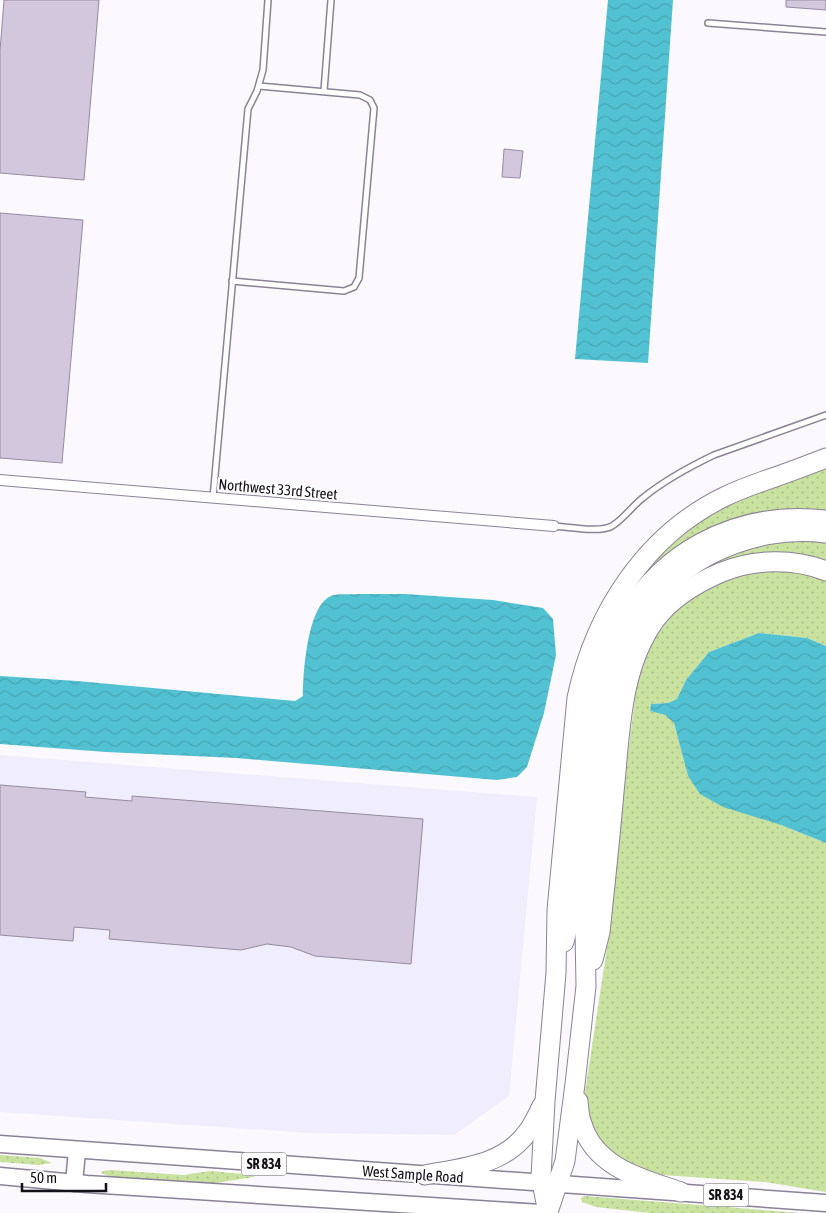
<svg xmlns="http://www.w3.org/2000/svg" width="826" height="1213" font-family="'Asap Condensed',sans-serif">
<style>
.commercial{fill:#f0eefc}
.grass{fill:url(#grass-dots)}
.water{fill:url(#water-waves)}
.building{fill:#d2c7dd;stroke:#958ba0}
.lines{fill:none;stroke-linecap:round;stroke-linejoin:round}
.service-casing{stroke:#8a8297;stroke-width:8}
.minor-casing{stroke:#8a8297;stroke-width:12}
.primary-casing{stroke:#8a8297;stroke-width:19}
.motorway-casing{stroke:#8a8297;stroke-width:21}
.service{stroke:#fff;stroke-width:5}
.minor{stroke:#fff;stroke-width:10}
.primary{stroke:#fff;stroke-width:16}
.motorway{stroke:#fff;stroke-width:19}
.labels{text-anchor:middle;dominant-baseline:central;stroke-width:4.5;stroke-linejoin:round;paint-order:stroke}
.shield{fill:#fff;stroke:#5a585d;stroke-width:1}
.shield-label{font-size:14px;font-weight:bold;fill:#131018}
.street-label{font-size:15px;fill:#131018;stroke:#fff}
</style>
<defs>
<pattern id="grass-dots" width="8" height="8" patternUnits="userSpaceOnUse" patternTransform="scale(1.25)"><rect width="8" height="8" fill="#cae29f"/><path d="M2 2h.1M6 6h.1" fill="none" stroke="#adc188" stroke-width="1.8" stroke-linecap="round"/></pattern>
<pattern id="water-waves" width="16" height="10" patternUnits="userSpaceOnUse" patternTransform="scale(1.25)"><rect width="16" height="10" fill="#52c2d2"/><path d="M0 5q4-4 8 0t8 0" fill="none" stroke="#47a6b4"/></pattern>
</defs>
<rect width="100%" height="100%" fill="#fbf9fe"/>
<polygon class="commercial" points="0,755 537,797 509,1096 454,1135 308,1133 0,1112"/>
<g class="grass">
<path d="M826,465v46c-76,-8 -137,17 -189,72l7,-17 70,-58z"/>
<polygon points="786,540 826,542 826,565 699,573 698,570 743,549"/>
<polygon points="772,568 826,577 826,646 807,638 759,633 709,652 686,680 677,699 668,703 651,704 650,711 665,715 674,723 688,776 781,825 826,843 826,1192 765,1182 647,1174 599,1146 583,1105 608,941 626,768 637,684 649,650 656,637 678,607 718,580"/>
<polygon points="0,1155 40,1158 52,1163 39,1165 0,1162"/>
<polygon points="111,1170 183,1175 210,1171 254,1175 254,1177 203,1185 114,1178 101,1173 103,1171"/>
<polygon points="584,1196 801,1213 650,1213 596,1207 582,1202 581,1198"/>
</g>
<g class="water">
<polygon points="608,0 673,0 648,363 575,359"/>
<path d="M358,594h47l88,6 50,8 10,11 3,36 -12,58 -17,54 -10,10 -20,3 -261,-22 -130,-6 -106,-8v-68l77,5 218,20 8,-5c0,-22 4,-90 28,-100 7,-3 19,-1 27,-2z"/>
<polygon points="759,633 807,638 826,646 826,843 781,825 723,807 700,794 688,776 674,723 665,715 650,711 651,704 668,703 677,699 686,680 709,652"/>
</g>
<g class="building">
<polygon points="4,0 99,0 84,180 0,173 0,51"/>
<polygon points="786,0 826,0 826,10 786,7"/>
<polygon points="504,149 523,151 520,178 502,177"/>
<polygon points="0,213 83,220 62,463 0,458"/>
<polygon points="0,785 86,792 85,797 132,801 132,796 423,819 411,964 315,956 291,947 267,944 241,950 109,939 110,930 74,927 73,941 0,935"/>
</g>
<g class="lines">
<g class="service-casing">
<g id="service">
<polyline points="708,23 826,32"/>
<polyline points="324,91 331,0"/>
<polyline points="232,281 344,291 354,287 359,278 374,108 370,100 360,95 259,86"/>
<polyline points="213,498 248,109 257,91 263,70 268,0"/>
<path d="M554,526c15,1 46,7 58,0 12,-7 21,-21 32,-29 21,-17 45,-30 70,-42l112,-40"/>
</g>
</g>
<g class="minor-casing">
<polyline id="minor" points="0,480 554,526"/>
</g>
<g class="primary-casing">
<g id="primary">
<polyline points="0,1144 826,1203"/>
<polyline points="0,1176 87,1184 541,1213"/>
<polyline points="74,1183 77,1151"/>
</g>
</g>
<g class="motorway-casing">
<g id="motorway">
<path d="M564,942l8,-31c4,-45 8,-89 12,-133 2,-22 3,-45 7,-67 12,-70 47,-134 110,-168 39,-21 82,-28 125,-23"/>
<path d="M593,960l7,-28c5,-47 10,-93 14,-140 6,-57 6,-124 41,-172 17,-23 41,-37 67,-48 32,-13 72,-14 104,-1"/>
<path d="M578,1101c1,8 1,16 4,23 13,44 61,55 99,68"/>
<path d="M425,1175c37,-7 81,-10 104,-45 5,-7 9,-16 13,-24"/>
<path d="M548,1212l17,-51 10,-77 11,-98 -1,-55 21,-202c4,-32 10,-63 23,-92 34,-73 120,-114 197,-104"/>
<path d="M548,1213l-7,-36 4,-76 11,-128 1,-63 20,-212c18,-85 69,-164 149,-202 10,-5 21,-9 32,-13 23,-8 45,-16 68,-25"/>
</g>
</g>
<use href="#service" class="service"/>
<use href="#minor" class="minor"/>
<use href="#primary" class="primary"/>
<use href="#motorway" class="motorway"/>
</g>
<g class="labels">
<g class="shield">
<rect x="241.5" y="1152.5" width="45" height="23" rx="4"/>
<rect x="703.5" y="1183.5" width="45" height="23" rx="4"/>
</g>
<g class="shield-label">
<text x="264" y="1164">SR 834</text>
<text x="726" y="1195">SR 834</text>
</g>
<g class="street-label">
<text transform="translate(278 489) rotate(5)">Northwest 33rd Street</text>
<text transform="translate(413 1174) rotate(4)">West Sample Road</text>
</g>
</g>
<path d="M22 1183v8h84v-8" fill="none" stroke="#131018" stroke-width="2.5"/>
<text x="30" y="1183" font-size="15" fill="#131018" stroke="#ffffff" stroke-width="4" paint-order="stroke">50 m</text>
</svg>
